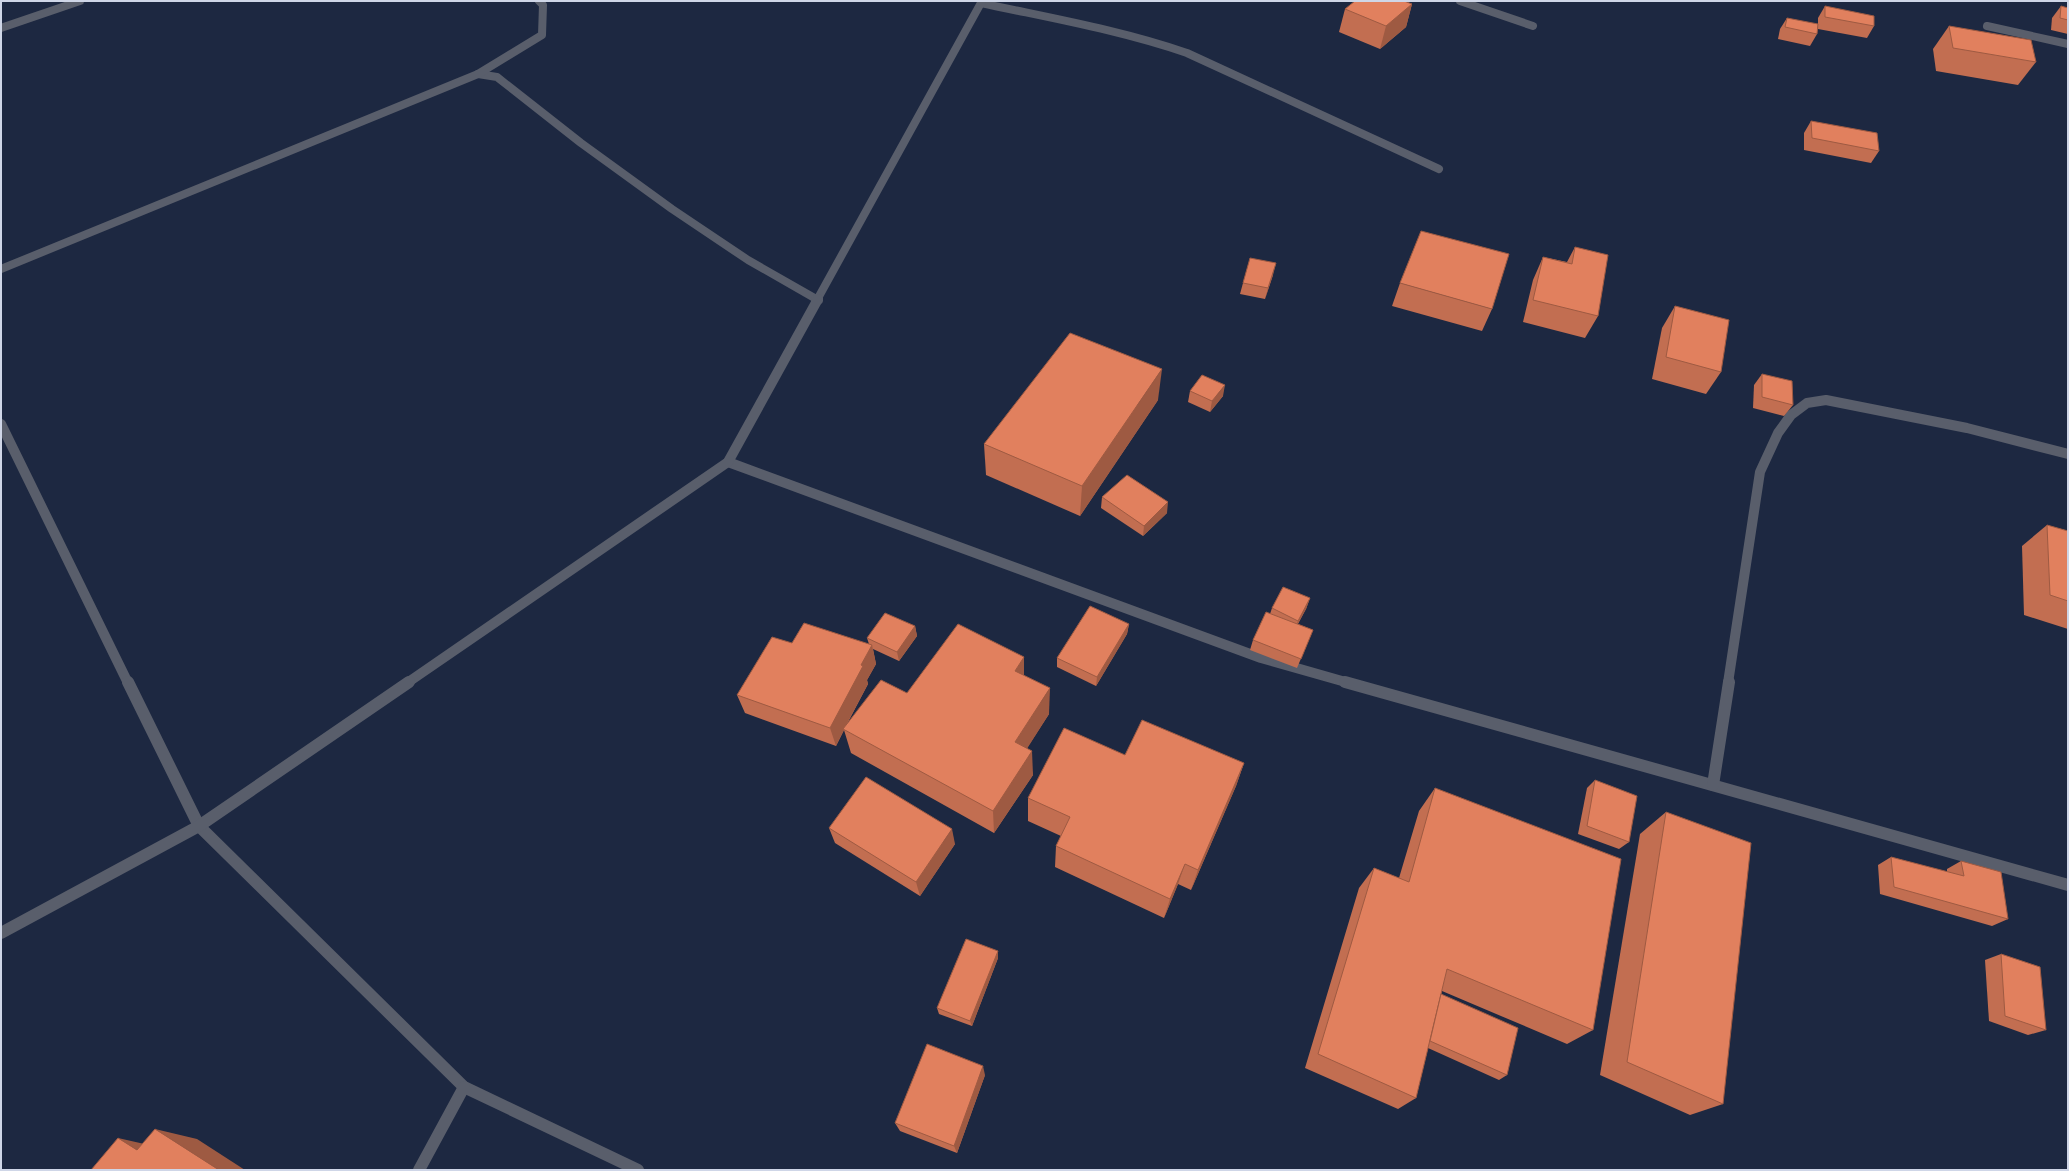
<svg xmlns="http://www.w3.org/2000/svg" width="2069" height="1171" font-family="Ubuntu,sans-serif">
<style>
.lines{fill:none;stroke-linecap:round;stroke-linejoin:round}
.minor-far2{stroke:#595e6b;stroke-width:8}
.minor-far1{stroke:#595e6b;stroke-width:10}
.minor{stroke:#595e6b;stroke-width:12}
.wall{fill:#c26e51}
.shaded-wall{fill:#9e5a42}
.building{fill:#e1805e;stroke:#9e5a42}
</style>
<rect width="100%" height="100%" fill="#1d2841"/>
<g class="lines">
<g class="minor-far2">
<polyline points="1460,1 1533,26"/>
<path d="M981,3c69,15 139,27 206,50l252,116"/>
<polyline points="1987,26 2068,44"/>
<polyline points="1,28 80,1"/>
<polyline points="478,74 497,77 581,143 672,209 748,260 818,300"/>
<polyline points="1,269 478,74 542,35 543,5 539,1"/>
<polyline points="817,300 982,1"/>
</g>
<g class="minor-far1">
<polyline points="816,299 818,300"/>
<polyline points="1,424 128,683"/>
<polyline points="728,462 1261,658 1349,683"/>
<polyline points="407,683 728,462 818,299"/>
<polyline points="1728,683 1760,472 1778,433 1791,415 1807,403 1826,400 1967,428 2068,454"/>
</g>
<g class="minor">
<polyline points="128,682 199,826 464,1087 638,1170"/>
<polyline points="1345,682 2068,885"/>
<polyline points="1713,785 1729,682"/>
<polyline points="1,933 199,826 409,682"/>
<polyline points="419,1170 464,1087"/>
</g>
</g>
<g class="wall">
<polygon points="1412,4 1406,27 1380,49 1339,32 1345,9"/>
<polygon points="1825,6 1874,26 1867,38 1818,29 1818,18"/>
<polygon points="2061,6 2068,8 2068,34 2051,30 2052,18"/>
<polygon points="1787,18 1817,34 1810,46 1778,39 1780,29"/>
<polygon points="1949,26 2036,62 2018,85 1936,71 1933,49"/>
<polygon points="1811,121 1879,151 1871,163 1804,150 1804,133"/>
<polygon points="1575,247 1598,316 1585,338 1523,322 1533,280 1543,257 1567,262"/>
<polygon points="1273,275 1265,299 1240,294 1243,283"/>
<polygon points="1400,283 1492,309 1482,331 1392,306"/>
<polygon points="1675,306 1721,372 1706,394 1652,379 1662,328"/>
<polygon points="1762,374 1793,405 1784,416 1753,408 1754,385"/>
<polygon points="1190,391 1223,396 1210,412 1188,402"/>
<polygon points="1158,400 1080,516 986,475 984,444"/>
<polygon points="1102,497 1167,513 1143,536 1101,508"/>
<polygon points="2047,525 2068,531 2068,629 2024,615 2022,546"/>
<polygon points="1310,598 1306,609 1298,624 1313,630 1297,668 1250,650 1253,640 1270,614 1272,608"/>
<polygon points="1129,624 1127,634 1096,686 1057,667 1057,658"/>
<polygon points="915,626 917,636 899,661 873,649 876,664 867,680 868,684 847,724 907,693 1024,657 1024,676 1049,714 1027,748 1033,775 994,833 851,753 844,730 836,746 745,713 737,695 792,643 869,644 867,638"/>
<polygon points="1125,755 1244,763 1236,786 1191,890 1178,884 1164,918 1055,867 1056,846 1061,836 1028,821 1028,798"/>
<polygon points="1595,780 1629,842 1619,849 1578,834 1587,788"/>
<polygon points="1435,788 1593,1030 1567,1044 1442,991 1441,994 1507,1075 1499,1080 1428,1048 1416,1098 1398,1109 1305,1068 1359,888 1374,868 1399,878 1419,811"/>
<polygon points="1666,812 1723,1104 1690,1115 1600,1075 1640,834"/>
<polygon points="829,828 955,844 920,896 835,843"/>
<polygon points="1891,857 1947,872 1947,869 1961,861 2008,919 1992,926 1880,894 1878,865"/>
<polygon points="998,951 998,958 972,1026 939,1014 937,1008"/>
<polygon points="2001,954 2046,1030 2028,1035 1989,1021 1985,960"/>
<polygon points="985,1075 957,1153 900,1131 895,1123"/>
</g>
<g class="shaded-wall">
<polygon points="1412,4 1406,27 1380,49 1386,26"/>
<polygon points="1276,263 1273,275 1265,299 1268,288"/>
<polygon points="1162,369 1158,400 1080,516 1082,486"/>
<polygon points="1225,385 1223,396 1210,412 1212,401"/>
<polygon points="1168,502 1167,513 1143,536 1144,526"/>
<polygon points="1310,598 1306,609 1294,630 1298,621"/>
<polygon points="1129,624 1127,634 1096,686 1097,677"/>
<polygon points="915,626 917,636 899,661 897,652"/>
<polygon points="872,645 876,664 867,680 868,684 844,729 843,729 844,730 836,746 830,728 861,665"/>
<polygon points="1024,657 1024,684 1015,671"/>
<polygon points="1050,688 1049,714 1016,766 1015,742"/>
<polygon points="1032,751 1033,775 994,833 993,811"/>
<polygon points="1244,763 1236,786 1191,890 1198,870"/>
<polygon points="952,829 955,844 920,896 916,882"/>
<polygon points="1185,864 1178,884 1164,918 1170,899"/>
<polygon points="998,951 998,958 972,1026 970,1021"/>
<polygon points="983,1066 985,1075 957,1153 954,1146"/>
<polygon points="155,1129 197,1139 245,1170 219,1170"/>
<polygon points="118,1138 162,1148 137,1150"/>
</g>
<g class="building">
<polygon points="1355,1 1404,1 1412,4 1386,26 1345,9"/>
<polygon points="1825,6 1874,16 1874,26 1825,17"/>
<polygon points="2061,6 2068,8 2068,20 2060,18"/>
<polygon points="1787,18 1818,24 1817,34 1785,27"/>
<polygon points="1949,26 2031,40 2036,62 1953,48"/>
<polygon points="1811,121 1877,133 1879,151 1812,138"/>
<polygon points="1421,231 1509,254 1492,309 1400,283"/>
<polygon points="1575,247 1608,255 1598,316 1533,300 1543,257 1572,264"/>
<polygon points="1250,258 1276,263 1268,288 1243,283"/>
<polygon points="1675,306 1729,320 1721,372 1666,357"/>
<polygon points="1070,333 1162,369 1082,486 984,444"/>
<polygon points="1762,374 1792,381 1793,405 1762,397"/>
<polygon points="1202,375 1225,385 1212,401 1190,391"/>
<polygon points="1127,475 1168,502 1144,526 1102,497"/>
<polygon points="2047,525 2068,531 2068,601 2050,595"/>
<polygon points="1283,587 1310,598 1298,621 1272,608"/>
<polygon points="1090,606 1129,624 1097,677 1057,658"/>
<polygon points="1266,612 1313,630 1301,659 1253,640"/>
<polygon points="885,613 915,626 897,652 867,638"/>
<polygon points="804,623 872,645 861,665 863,666 830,728 737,695 772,637 792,643"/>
<polygon points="958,624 1024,657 1015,671 1050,688 1015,742 1032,751 993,811 843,729 881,680 907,693"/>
<polygon points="1142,720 1244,763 1198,870 1185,864 1170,899 1056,846 1070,817 1028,798 1064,728 1125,755"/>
<polygon points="866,777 952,829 916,882 829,828"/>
<polygon points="1595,780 1637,796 1629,842 1587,826"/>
<polygon points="1435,788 1621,859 1593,1030 1447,969 1416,1098 1318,1054 1374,868 1409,882"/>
<polygon points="1666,812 1751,843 1723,1104 1627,1062"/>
<polygon points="1891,857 1964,876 1961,861 2001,872 2008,919 1894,887"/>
<polygon points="966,939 998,951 970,1021 937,1008"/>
<polygon points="2001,954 2040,967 2046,1030 2005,1016"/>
<polygon points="1441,994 1518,1028 1507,1075 1430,1041"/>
<polygon points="927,1044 983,1066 954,1146 895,1123"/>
<polygon points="155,1129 219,1170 91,1170 118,1138 137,1150"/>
</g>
<rect width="2069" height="1171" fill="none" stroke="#cfd6e7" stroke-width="4"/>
</svg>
